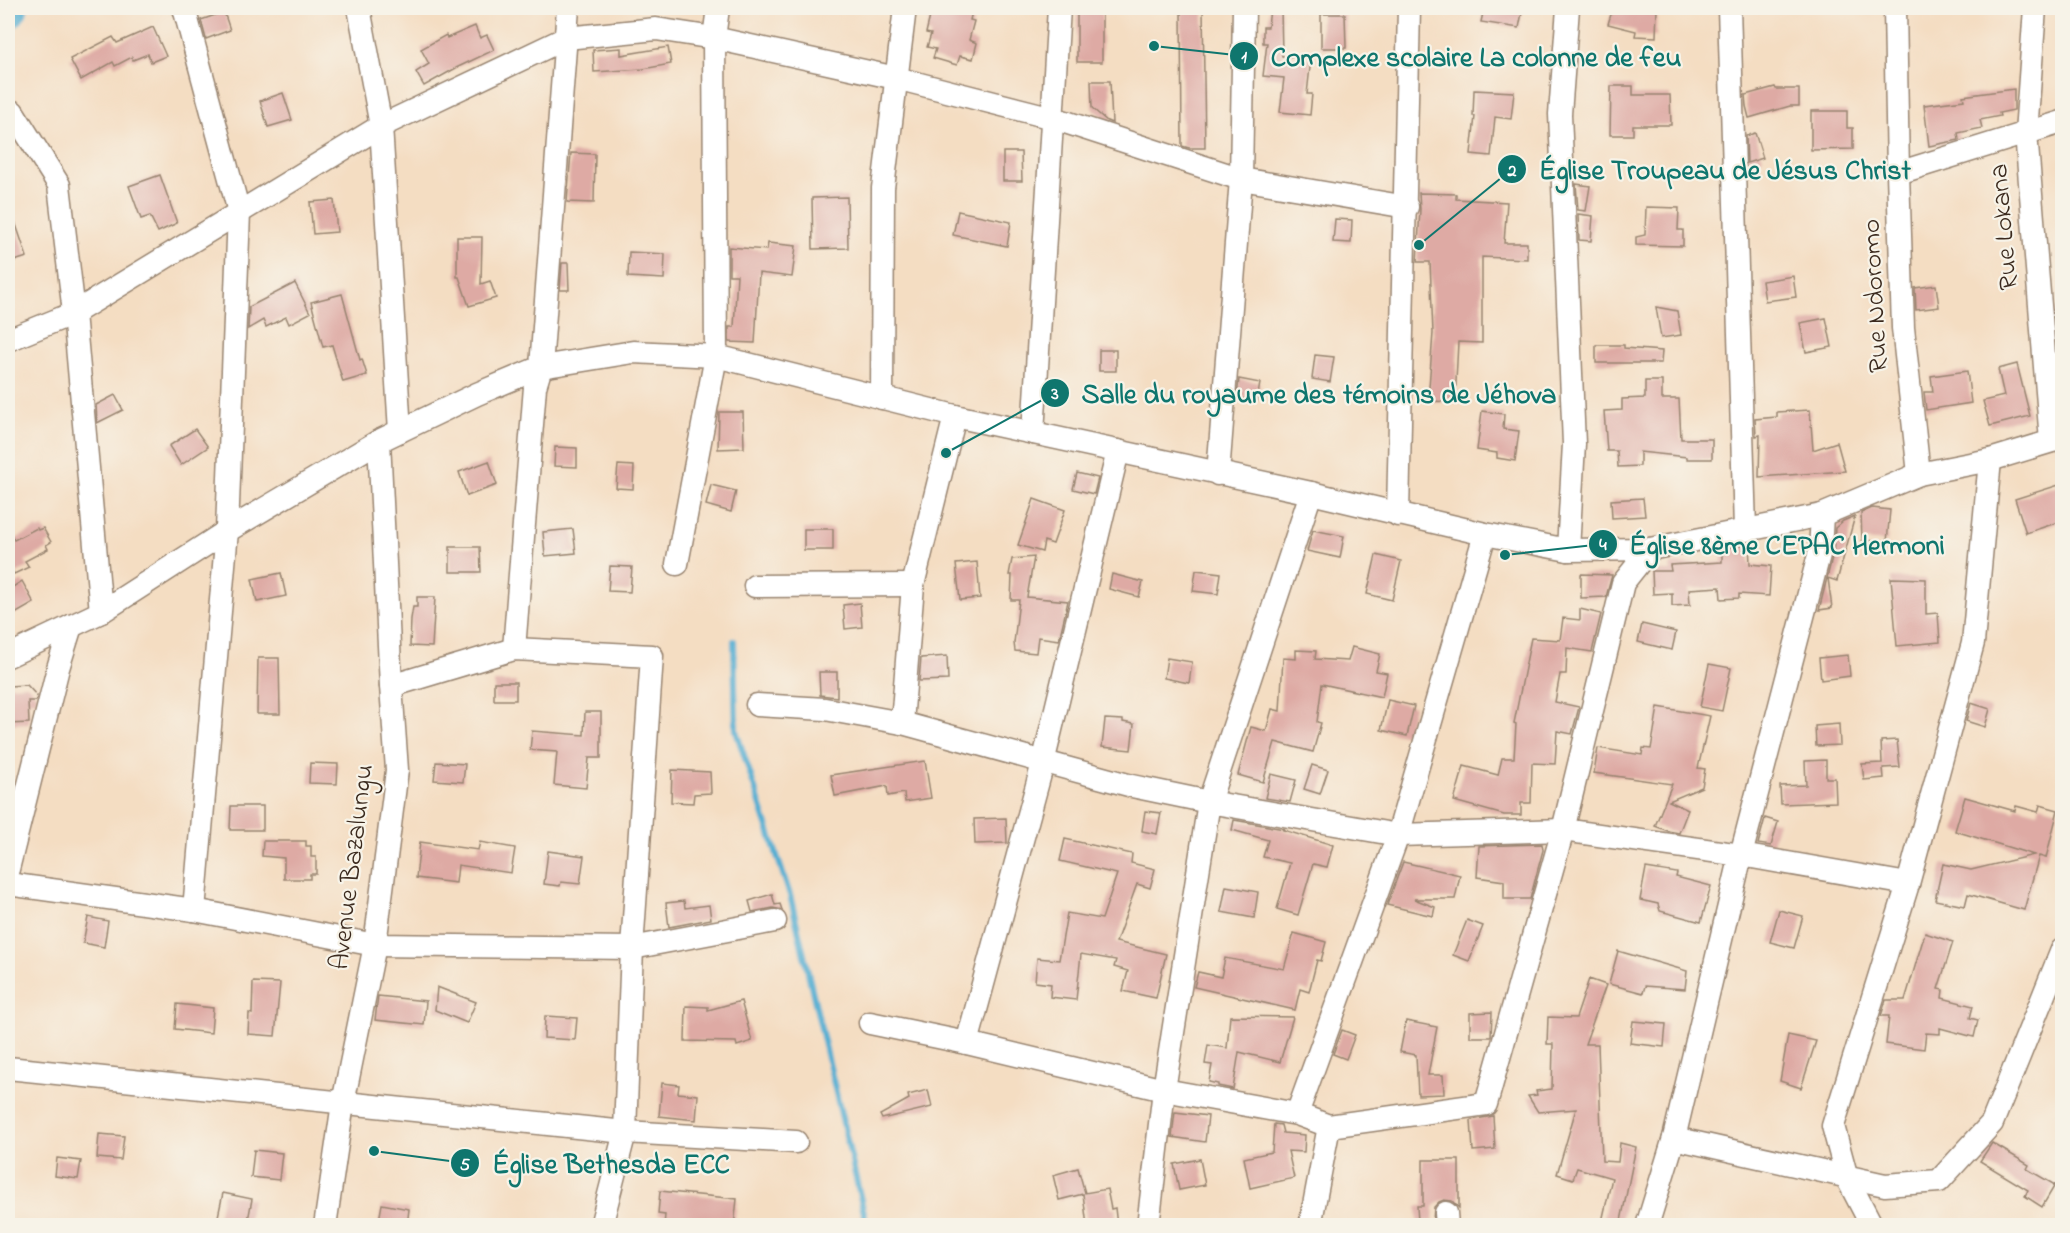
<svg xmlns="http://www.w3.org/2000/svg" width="2070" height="1233" font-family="'Indie Flower',sans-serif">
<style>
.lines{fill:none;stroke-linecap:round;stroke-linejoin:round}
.stream{stroke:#55aed2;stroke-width:6}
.river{stroke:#55aed2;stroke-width:36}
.building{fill:#deaaa4}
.minor-casing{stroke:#988470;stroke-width:25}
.minor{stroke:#fff;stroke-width:22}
.labels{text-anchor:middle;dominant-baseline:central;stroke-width:4.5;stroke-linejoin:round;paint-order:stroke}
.street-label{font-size:27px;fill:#3b2a1e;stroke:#f7f3e8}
.leader{fill:none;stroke:#0f766e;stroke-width:2}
.callout-dot{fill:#0f766e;stroke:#f7f3e8;stroke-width:2}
.mark-label{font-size:18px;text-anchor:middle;font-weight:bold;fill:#fff}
.callout-label{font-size:28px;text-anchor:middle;font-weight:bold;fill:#0f766e;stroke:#f7f3e8;stroke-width:4.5;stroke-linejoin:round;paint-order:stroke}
</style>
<rect width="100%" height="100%" fill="#f7f3e8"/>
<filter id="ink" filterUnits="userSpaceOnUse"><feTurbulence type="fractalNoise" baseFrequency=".0167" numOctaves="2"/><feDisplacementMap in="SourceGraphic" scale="12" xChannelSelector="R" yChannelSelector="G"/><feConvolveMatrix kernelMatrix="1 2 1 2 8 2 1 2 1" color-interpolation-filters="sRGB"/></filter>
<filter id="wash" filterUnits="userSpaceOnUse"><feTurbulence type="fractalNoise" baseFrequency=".008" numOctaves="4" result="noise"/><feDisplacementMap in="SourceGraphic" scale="24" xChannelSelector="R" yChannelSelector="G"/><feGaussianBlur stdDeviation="1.35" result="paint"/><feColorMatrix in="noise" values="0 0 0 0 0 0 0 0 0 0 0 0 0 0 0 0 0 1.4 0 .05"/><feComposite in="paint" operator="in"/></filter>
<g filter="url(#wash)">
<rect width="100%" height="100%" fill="#f4ddc2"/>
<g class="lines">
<polyline class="stream" points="734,641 736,731 790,895 867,1226"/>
<polyline class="river" points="8,11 10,8"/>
</g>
<g id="blocks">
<g class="building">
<polygon points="932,8 973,8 970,20 974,21 969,40 977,43 973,59 960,56 957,65 933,58 936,49 927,47 931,34 926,33"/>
<polygon points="1077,8 1096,8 1096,10 1102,10 1102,62 1077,62"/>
<polygon points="1181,8 1203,8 1205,148 1189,148 1182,146"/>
<polygon points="1270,8 1281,8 1282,56 1311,58 1307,94 1312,94 1310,115 1280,112 1284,78 1263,76 1267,43 1263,43 1263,27 1268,27"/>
<polygon points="1484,8 1523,8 1519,28 1481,22"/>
<polygon points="1613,8 1657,8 1656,37 1635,36 1636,31 1608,24"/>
<polygon points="224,12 230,30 206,39 201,20"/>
<polygon points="1321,14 1345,14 1346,48 1321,48"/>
<polygon points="475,26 480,38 487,35 494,50 456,68 424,86 416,72 429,64 421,49 446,35 447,38"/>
<polygon points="153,27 166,56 151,62 148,54 133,60 132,57 115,66 113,62 81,80 70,59 113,37 117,43"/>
<polygon points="668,47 671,64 643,69 594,72 593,50 621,48 621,55"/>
<polygon points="1091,81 1110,81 1112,123 1107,121 1092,108"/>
<polygon points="1611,86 1633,86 1633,95 1670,95 1671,125 1633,125 1633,135 1610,135"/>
<polygon points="1775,87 1776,89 1799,89 1799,106 1790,106 1749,118 1746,106 1745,95"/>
<polygon points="2014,89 2014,110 1999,113 2000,116 1980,120 1982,128 1958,133 1959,140 1929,146 1924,105 1964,100 1963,96"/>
<polygon points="1474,90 1514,92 1511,119 1495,117 1491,156 1471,154 1475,116 1473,116"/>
<polygon points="283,93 292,120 268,127 260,101"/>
<polygon points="1811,111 1847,111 1847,128 1853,128 1853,149 1811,150"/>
<polygon points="1755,133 1763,158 1747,163 1746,136"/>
<polygon points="1003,152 1021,152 1022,181 1003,181"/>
<polygon points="571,153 595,154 594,203 567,202"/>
<polygon points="160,175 177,223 158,232 150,216 141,219 129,186"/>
<polygon points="1576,184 1590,186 1586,211 1578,210"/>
<polygon points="1419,193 1456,194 1456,199 1507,202 1504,243 1527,243 1527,259 1482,257 1482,343 1458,342 1455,402 1428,401 1433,333 1430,262 1417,262 1420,209"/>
<polygon points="847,197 848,248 813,249 812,198"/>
<polygon points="334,200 337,232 313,234 310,202"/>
<polygon points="10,207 27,257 8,263 8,208"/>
<polygon points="1646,207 1679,208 1678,230 1683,230 1683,246 1636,245 1636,237 1645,235"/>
<polygon points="958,211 1011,222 1007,246 953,235"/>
<polygon points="1578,214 1593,216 1591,241 1579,240"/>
<polygon points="1335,219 1352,220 1351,243 1333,242"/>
<polygon points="457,237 482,237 481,284 490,281 496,298 469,306 459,277 457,277"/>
<polygon points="768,243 796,246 792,277 759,273 755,343 729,342 729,327 734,327 737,275 729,275 729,247 767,250"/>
<polygon points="629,252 665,254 664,279 628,277"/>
<polygon points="562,263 568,263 569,290 560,290"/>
<polygon points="1793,276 1796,297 1765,301 1762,281"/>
<polygon points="295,283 310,313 289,324 286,317 266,327 263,320 248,329 249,307"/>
<polygon points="1936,285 1939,307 1916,310 1915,288"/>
<polygon points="342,294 360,360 362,359 367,375 343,382 332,345 323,347 311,302"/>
<polygon points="1656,307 1677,311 1681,335 1661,338"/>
<polygon points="2062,308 2062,358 2058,358 2054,311"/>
<polygon points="1826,318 1832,347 1806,352 1800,323"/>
<polygon points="1596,345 1624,345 1624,348 1662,351 1661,363 1596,363"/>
<rect x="1099" y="350" width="17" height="21"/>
<polygon points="1315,355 1334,357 1330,382 1312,379"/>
<polygon points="2017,364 2030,416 1990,426 1983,401 2004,396 1998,369"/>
<polygon points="1967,371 1971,403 1926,410 1924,392 1933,392 1931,376"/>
<polygon points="1239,379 1260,383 1257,401 1237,398"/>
<polygon points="1645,381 1662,381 1662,399 1679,399 1681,439 1712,439 1712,459 1687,459 1687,457 1640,452 1640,466 1618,467 1617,451 1607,451 1604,411 1622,410 1622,399 1645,398"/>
<polygon points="115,395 123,410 97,423 96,405"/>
<polygon points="1810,410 1813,450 1837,442 1845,471 1759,477 1760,435 1756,436 1755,419 1777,417 1777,412"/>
<polygon points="1482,411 1504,414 1503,429 1519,431 1515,461 1497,458 1497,453 1477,450"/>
<polygon points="719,412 743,412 744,448 718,449"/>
<polygon points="195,429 208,447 181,465 169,446"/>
<polygon points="555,447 577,448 577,467 554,466"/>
<polygon points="489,461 497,485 467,496 459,472"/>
<polygon points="618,465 634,466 633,489 616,488"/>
<polygon points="1077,473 1098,478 1094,494 1073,489"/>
<polygon points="2062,484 2062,521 2026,533 2015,499"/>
<polygon points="711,485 736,491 731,512 706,505"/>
<polygon points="1643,498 1645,516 1612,518 1611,500"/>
<polygon points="1034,499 1065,510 1053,544 1044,541 1042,552 1018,545"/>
<polygon points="1872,508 1890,510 1887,542 1862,540 1861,513"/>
<polygon points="1855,516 1837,581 1828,578 1832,608 1819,610 1833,554 1835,528 1843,521"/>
<polygon points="37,528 38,530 43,528 51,542 46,545 48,549 25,561 29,567 14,574 11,568 8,570 8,529 14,540"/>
<polygon points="573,529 576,553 545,556 543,532"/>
<rect x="804" y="529" width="29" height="21"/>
<polygon points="1313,530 1344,536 1340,558 1307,551"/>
<polygon points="1749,543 1750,564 1771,566 1769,596 1739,594 1739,598 1721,599 1720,587 1689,589 1690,605 1672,606 1672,593 1653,594 1652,571 1671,571 1670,565 1722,562 1722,549"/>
<polygon points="450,547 480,547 481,572 450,572"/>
<polygon points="1376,555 1401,561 1392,600 1367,594"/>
<polygon points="1034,557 1027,597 1068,601 1059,640 1038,637 1036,653 1015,651 1014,643 1019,600 1011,600 1012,575 1009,575 1012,559"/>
<polygon points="977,562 980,598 960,600 956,564"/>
<polygon points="610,566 632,567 630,592 608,591"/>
<polygon points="1196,570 1221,573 1218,594 1193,591"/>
<polygon points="281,573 286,596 257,602 252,579"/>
<polygon points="1112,574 1143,582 1139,597 1109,589"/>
<polygon points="1581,574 1612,575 1606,597 1581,598"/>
<polygon points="1891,578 1926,579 1926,614 1938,613 1940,642 1897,646"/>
<polygon points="22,581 34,603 8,618 8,590"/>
<polygon points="417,597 435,597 432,647 410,646 411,619 413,607 417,607"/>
<polygon points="860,603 862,627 845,629 843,605"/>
<polygon points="1580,609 1601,614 1592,652 1567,648 1566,674 1560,674 1555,702 1579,707 1572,734 1557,731 1555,764 1532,763 1531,803 1521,803 1521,815 1504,815 1454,801 1464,766 1498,775 1502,758 1514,758 1516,724 1514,723 1531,638 1560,640 1563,618 1580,620"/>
<polygon points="1642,624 1676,632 1672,650 1638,642"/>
<polygon points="1352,647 1380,654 1376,671 1387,673 1382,697 1322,684 1317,722 1321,723 1313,752 1275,742 1263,782 1238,775 1251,727 1266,731 1272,709 1280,711 1283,658 1296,659 1296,650 1316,651 1315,659 1348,661"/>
<polygon points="1848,655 1850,676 1821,680 1819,658"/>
<polygon points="947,656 948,680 919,681 921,658"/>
<polygon points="258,658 279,658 280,714 257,714"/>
<polygon points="1167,658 1192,662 1189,683 1164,678"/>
<polygon points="1709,664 1731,668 1722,711 1700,707"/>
<polygon points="819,672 837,672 837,697 820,695"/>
<rect x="494" y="682" width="22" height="18"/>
<polygon points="27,685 37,696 36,701 28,701 29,723 8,724 8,686"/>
<polygon points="1388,700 1414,706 1407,736 1381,730"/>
<polygon points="1971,703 1990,709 1985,727 1966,721"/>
<polygon points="1658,707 1710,716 1698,768 1705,769 1702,787 1669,801 1688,810 1679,833 1668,831 1655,826 1672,784 1594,773 1598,748 1642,755 1643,748 1651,749"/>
<polygon points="585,712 601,712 601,758 589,758 586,788 554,785 557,752 530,750 532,731 584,735"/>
<polygon points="1105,719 1123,720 1123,722 1134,724 1131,750 1102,747"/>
<polygon points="1839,724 1840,745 1816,746 1815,726"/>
<polygon points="1897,740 1900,767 1883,768 1884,778 1864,780 1862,764 1882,763 1881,741"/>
<polygon points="1826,760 1826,778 1835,778 1836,802 1781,804 1780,786 1806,785 1805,761"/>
<polygon points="925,761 931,798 905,802 904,793 888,796 887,786 835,796 831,775"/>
<polygon points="436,762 465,764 463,782 434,780"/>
<polygon points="310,763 338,764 337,784 309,783"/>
<polygon points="1312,765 1328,770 1320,794 1304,789"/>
<polygon points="672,770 710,772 711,793 694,794 693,803 671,802"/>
<polygon points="1271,774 1296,780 1290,802 1265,798"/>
<polygon points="1965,797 2015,811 2016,806 2038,812 2040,805 2058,810 2046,858 2039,856 2024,910 1968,894 1965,906 1935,900 1943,864 1971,870 2034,855 1955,831"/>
<polygon points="231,806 263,806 263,830 230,830"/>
<polygon points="1145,811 1161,813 1157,834 1142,831"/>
<polygon points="1006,818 1007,843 975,844 974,819"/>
<polygon points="1765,818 1778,822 1771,846 1758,844"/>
<polygon points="1234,820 1284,829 1283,830 1333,845 1327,867 1313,864 1298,915 1277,909 1290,863 1263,857 1268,840 1232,830"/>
<polygon points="1065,839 1132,854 1131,863 1155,869 1150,888 1137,884 1116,942 1166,954 1156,998 1123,991 1128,971 1114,967 1116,960 1081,954 1076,1000 1050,997 1051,984 1035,982 1037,958 1059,960 1067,913 1102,919 1117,874 1060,861"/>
<polygon points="263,841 306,841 306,846 311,846 311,857 316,857 316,874 310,874 310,879 284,879 284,858 262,856"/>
<polygon points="420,842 478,850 480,842 515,848 511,873 458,865 456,883 416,878"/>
<polygon points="1542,844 1543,850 1530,899 1504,899 1504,881 1477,877 1479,846"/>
<polygon points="548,851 584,856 580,884 561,882 560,886 544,884"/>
<polygon points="1403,862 1460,875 1455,899 1414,899 1435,907 1433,916 1387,905"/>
<polygon points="1646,868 1677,873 1676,877 1711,886 1701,922 1660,911 1658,904 1640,900"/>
<polygon points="1226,886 1258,892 1254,918 1221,912"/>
<polygon points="772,894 775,905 780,904 782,910 773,908 752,912 749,901"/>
<polygon points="684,901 685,908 709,905 711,919 669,927 666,903"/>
<polygon points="1779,910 1803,916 1794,948 1770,942"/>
<polygon points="88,917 108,921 104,947 83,943"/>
<polygon points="1467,920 1483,926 1469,961 1453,955"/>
<polygon points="1294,933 1326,942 1321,961 1317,960 1309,992 1300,989 1295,1010 1194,987 1198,972 1221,977 1225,958 1284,969"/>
<polygon points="1925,933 1953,942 1938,989 1943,990 1942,998 1973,1006 1970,1018 1978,1020 1974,1037 1940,1028 1940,1034 1926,1033 1924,1049 1886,1044 1889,1016 1881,1016 1886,1000 1905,1000"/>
<polygon points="1618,951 1687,971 1685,989 1645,986 1643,993 1609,984"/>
<polygon points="1589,979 1606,985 1585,1044 1598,1044 1602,1161 1618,1162 1620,1143 1636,1147 1620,1226 1601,1226 1612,1178 1577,1168 1573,1179 1557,1174 1576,1109 1538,1112 1528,1096 1537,1095 1536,1091 1552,1089 1553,1044 1547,1044 1548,1017 1576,1018"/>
<polygon points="253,982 280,983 275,1036 248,1034 249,1013 252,1014"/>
<polygon points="437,987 476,1002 467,1023 435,1010"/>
<polygon points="378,996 426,1001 424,1025 375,1020"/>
<polygon points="741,1001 752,1041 737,1046 736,1042 685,1041 686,1006 708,1007 708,1010"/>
<polygon points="177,1004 213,1008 211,1033 175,1029"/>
<polygon points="1492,1012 1491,1037 1470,1037 1470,1013"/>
<polygon points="545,1016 577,1018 575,1040 544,1038"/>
<polygon points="1230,1016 1293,1017 1280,1062 1239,1052 1233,1089 1218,1086 1218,1084 1209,1082 1212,1065 1205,1064 1208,1045 1227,1048"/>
<polygon points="1406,1021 1437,1027 1428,1075 1443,1075 1444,1094 1418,1095 1416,1055 1400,1052"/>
<polygon points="1633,1021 1666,1024 1664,1047 1630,1043"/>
<polygon points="1342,1030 1355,1035 1346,1059 1333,1054"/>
<polygon points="1788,1035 1816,1041 1801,1088 1780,1081"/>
<polygon points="662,1083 679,1085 678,1093 698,1095 696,1120 659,1116"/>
<polygon points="928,1090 932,1107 882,1119 880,1115 909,1099 908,1095"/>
<polygon points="1175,1112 1208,1116 1205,1142 1172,1137"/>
<polygon points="1493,1116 1495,1149 1473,1151 1471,1120"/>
<polygon points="1274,1124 1281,1125 1283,1133 1305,1135 1304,1152 1288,1151 1294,1178 1250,1188 1244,1158 1272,1152"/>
<polygon points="99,1134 124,1136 121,1160 97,1158"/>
<polygon points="1992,1143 2029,1165 2027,1169 2055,1185 2042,1207 2025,1196 2028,1190 1980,1161"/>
<polygon points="254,1150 282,1153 279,1180 251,1177"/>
<polygon points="57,1158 81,1161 78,1179 55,1176"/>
<polygon points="1200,1159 1205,1185 1179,1190 1174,1164"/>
<polygon points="1423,1160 1459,1160 1459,1208 1452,1201 1444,1200 1439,1202 1434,1207 1433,1221 1418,1222 1417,1206 1423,1206"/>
<polygon points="1078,1168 1085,1193 1107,1189 1111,1209 1115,1208 1117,1226 1087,1226 1083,1194 1059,1200 1053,1175"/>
<polygon points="660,1191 737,1199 734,1226 664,1226 665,1215 658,1214"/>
<polygon points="223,1193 252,1199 247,1226 216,1226"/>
<polygon points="382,1204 409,1209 407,1226 378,1226"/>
</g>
</g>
</g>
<g filter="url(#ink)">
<use href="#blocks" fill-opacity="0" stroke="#988470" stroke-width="1.5"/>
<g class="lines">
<g class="minor-casing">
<g id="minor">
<polyline points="184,8 239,212 227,531 194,910"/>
<polyline points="359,8 381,126 400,431"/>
<polyline points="1729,8 1745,529"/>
<polyline points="1895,8 1898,173 1903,328 1919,474"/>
<polyline points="2035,8 2026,133 2051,441"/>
<polyline points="13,112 59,185 74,313 101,612"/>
<polyline points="1898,173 2062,122"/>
<polyline points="8,340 74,313 381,126 566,38 656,29 714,38 896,78 1053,118 1241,179 1407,207"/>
<polyline points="882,398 883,188 905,8"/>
<polyline points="1033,433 1059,8"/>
<polyline points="1218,474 1241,179 1244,8"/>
<polyline points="1398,515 1409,8"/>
<polyline points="1568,550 1574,444 1560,114 1568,8"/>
<polyline points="677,564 716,356 714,38 718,8"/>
<polyline points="755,586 913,585"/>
<polyline points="514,649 535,387 541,367 568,8"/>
<polyline points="8,656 101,612 227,531 379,441 477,394 541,367 633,352 716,356 955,416 1311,493 1485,534 1568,550 1650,549 1822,515 1919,474 1990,460 2062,438"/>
<polyline points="391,686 514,649 652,656 632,948 625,1132 601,1226"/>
<polyline points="757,705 825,709 902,723 1132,786 1209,802 1398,835 1563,830 1741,855 1908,884"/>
<polyline points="902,723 913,585 955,416"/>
<polyline points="8,869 58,668 71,626"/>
<polyline points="8,884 194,910 375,945 632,948 775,921"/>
<polyline points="870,1023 967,1043 1164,1090 1297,1114 1329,1126 1486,1104 1563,830 1623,583 1650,549"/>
<polyline points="967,1043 1043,763 1118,451"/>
<polyline points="8,1068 625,1132 796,1142"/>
<polyline points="1297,1114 1398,835 1485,534"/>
<polyline points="1674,1138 1885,1185 1939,1181 1992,1123 2062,950"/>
<polyline points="1446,1213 1447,1226"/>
<polyline points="325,1226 343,1103 375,945 397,770 391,686 379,441"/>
<polyline points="1148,1226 1164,1090 1209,802 1311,493"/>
<polyline points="1310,1226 1329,1126"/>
<polyline points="1647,1226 1674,1138 1741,855 1820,551 1822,515"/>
<polyline points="1872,1226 1847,1178 1833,1126 1908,884 1973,643 1990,460"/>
</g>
</g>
<use href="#minor" class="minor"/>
</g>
</g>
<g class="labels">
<g class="street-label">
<text transform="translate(2005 227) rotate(-95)">Rue Lokana</text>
<text transform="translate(1876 296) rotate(-93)">Rue Ndoromo</text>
<text transform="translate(353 867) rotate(-83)">Avenue Bazalungu</text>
</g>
</g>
<path class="leader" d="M1154 46L1244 56M1419 245L1512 169M946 453L1055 393M1505 555L1603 544M374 1151L465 1163"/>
<g class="callout-dot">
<circle cx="1154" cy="46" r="6"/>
<circle cx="1419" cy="245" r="6"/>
<circle cx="946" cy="453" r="6"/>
<circle cx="1505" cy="555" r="6"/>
<circle cx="374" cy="1151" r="6"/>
<circle cx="1244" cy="56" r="15"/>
<circle cx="1512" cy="169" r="15"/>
<circle cx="1055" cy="393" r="15"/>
<circle cx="1603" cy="544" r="15"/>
<circle cx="465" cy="1163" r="15"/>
</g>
<g class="mark-label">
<text x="1244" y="62">1</text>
<text x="1512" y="176">2</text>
<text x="1055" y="399">3</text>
<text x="1603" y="550">4</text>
<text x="465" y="1170">5</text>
</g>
<g class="callout-label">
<text x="1476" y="66">Complexe scolaire La colonne de feu</text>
<text x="1725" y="179">Église Troupeau de Jésus Christ</text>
<text x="1319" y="403">Salle du royaume des témoins de Jéhova</text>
<text x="1787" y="554">Église 8ème CEPAC Hermoni</text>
<text x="611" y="1173">Église Bethesda ECC</text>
</g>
<rect width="2070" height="1233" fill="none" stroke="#f7f3e8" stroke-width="30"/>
</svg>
